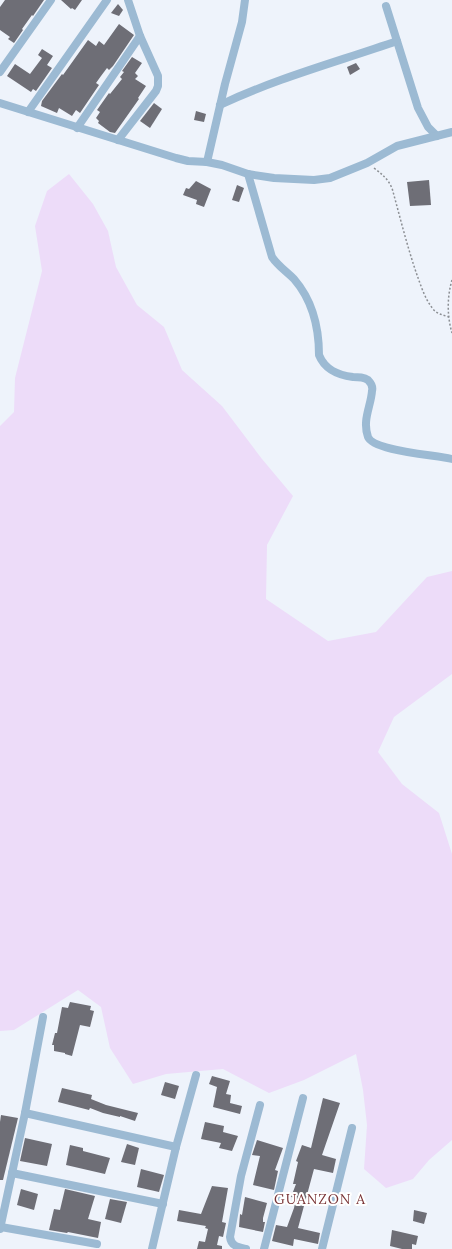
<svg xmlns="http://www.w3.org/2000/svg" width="452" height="1249" font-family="Lora,serif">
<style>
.green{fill:#eddcf9}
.building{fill:#6e6e76}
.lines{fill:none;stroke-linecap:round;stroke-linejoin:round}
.path{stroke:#8c8f94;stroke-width:1.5;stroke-dasharray:2 2;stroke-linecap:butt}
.street{stroke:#9cbad3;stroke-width:8}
.labels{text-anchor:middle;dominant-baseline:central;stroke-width:4;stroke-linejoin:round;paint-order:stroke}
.neighbourhood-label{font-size:14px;letter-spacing:1px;fill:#783133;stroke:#fff}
</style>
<rect width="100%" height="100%" fill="#eef3fb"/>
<polygon class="green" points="69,174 93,204 108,231 116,267 137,305 164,327 182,370 222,406 262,459 293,496 267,545 266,599 328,641 376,632 427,577 452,571 452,674 394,717 378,752 402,784 439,813 452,854 452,1140 429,1160 413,1179 386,1188 364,1169 367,1125 363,1090 356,1054 304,1080 269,1093 223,1069 166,1074 133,1084 110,1048 101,1007 78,990 14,1030 0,1031 0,426 14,412 15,378 42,271 35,226 47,191"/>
<g class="building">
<polygon points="5,0 44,0 33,16 32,15 22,29 23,30 14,43 8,39 10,37 0,30 0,7"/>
<polygon points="61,0 82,0 75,10 72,8 71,9"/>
<polygon points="118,4 123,10 119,16 111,13"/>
<polygon points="119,24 134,35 113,66 109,70 107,68 101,76 96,83 99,85 80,113 76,110 72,116 59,108 57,113 41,106 42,101 62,74 63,75 88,40 96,46 99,41 104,45"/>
<polygon points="42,49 53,56 47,65 52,68 36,91 33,89 31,92 7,76 15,64 30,74 42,58 38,55"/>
<polygon points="132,57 142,63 135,73 138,76 135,79 146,86 138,98 139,99 115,133 110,132 98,123 99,121 96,118 100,112 97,110 109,93 110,94 122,79 120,77 124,72 122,71"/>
<polygon points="356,63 360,69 350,75 347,67"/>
<polygon points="154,103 162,109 150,128 140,121"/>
<polygon points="196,111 206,114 204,122 194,120"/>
<polygon points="429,180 431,205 410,206 407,182"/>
<polygon points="196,181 211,189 204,207 196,204 197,200 183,195 186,188 189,189"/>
<polygon points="237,185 244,188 239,202 232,200"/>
<polygon points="70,1002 91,1006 90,1010 94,1011 90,1027 80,1025 72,1056 65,1054 65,1053 54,1051 54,1045 52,1045 55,1033 57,1033 62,1007 68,1008"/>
<polygon points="212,1076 230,1081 226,1094 231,1095 230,1103 242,1106 240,1114 213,1107 217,1087 209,1084"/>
<polygon points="165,1082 179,1086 175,1099 161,1095"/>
<polygon points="62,1088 92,1095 91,1099 106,1105 138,1113 135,1121 120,1116 120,1117 103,1113 90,1108 89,1110 58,1102"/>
<polygon points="323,1098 340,1103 322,1155 336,1159 333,1173 314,1169 298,1228 320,1233 318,1244 294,1239 293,1246 272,1241 276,1225 287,1227 294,1208 296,1198 291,1197 296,1184 293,1184 298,1162 296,1161 302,1145 311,1148"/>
<polygon points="1,1115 18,1118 3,1180 0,1180 0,1122"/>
<polygon points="205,1122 224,1126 223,1132 238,1136 232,1151 219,1148 221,1143 201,1139"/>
<polygon points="25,1138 52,1144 47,1166 20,1161"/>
<polygon points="257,1140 283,1148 275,1170 278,1171 274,1190 253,1185 260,1156 252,1155"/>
<polygon points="127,1144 139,1148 135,1165 121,1162"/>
<polygon points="70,1145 83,1148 83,1151 110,1158 105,1174 66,1165"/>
<polygon points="141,1169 164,1175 159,1192 137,1187"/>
<polygon points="212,1186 228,1188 222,1222 226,1223 223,1237 219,1236 217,1245 222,1246 222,1249 197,1249 199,1241 205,1242 208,1229 205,1228 206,1226 177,1221 179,1210 201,1214"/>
<polygon points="21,1189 38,1194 34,1210 17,1205"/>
<polygon points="65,1189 95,1196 88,1219 101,1222 98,1238 68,1232 67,1233 49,1230 54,1209 60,1210"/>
<polygon points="245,1197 267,1203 263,1218 263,1222 265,1222 263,1232 239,1227 240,1214 242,1215"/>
<polygon points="110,1199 127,1202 121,1223 105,1219"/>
<polygon points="414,1210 427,1213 424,1224 413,1221"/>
<polygon points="392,1230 418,1236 416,1245 412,1244 412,1249 402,1249 390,1246"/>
</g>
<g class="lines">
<g class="path">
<path d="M374,168c8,6 14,11 18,20 8,29 15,58 25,87 4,11 8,24 16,34 4,5 10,6 16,8"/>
<path d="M452,280c-5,17 -5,36 0,53"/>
</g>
<g class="street">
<polyline points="386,6 418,108 428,127 437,136"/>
<polyline points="0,72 51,0"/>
<polyline points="0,103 176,158 188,161 207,162 222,165 248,174 274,178 314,180 330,178 367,163 397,146 452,132"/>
<path d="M220,105c57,-27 117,-43 177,-64"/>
<polyline points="28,112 107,0"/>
<polyline points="77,128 140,36"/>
<polyline points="118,140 156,91 158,86 158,76 140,36 128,0"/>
<polyline points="207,162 225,84 242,22 245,0"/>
<path d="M248,174l24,83c6,9 14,14 22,22 19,22 25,48 25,76 6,15 19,20 34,22 6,0 11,0 15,3 3,3 5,7 4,11 -1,15 -10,29 -4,46 5,14 69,18 84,22"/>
<polyline points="25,1113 176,1147"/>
<polyline points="12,1173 163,1204"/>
<polyline points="1,1227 97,1244"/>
<polyline points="0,1229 25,1113 43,1017"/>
<polyline points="152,1249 176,1147 196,1075"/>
<path d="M246,1249c-8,-2 -15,-3 -16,-12l11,-61 19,-71"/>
<polyline points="264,1249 303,1098"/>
<polyline points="322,1249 352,1128"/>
</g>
</g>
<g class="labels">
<g class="neighbourhood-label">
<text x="320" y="1199">GUANZON A</text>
</g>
</g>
</svg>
